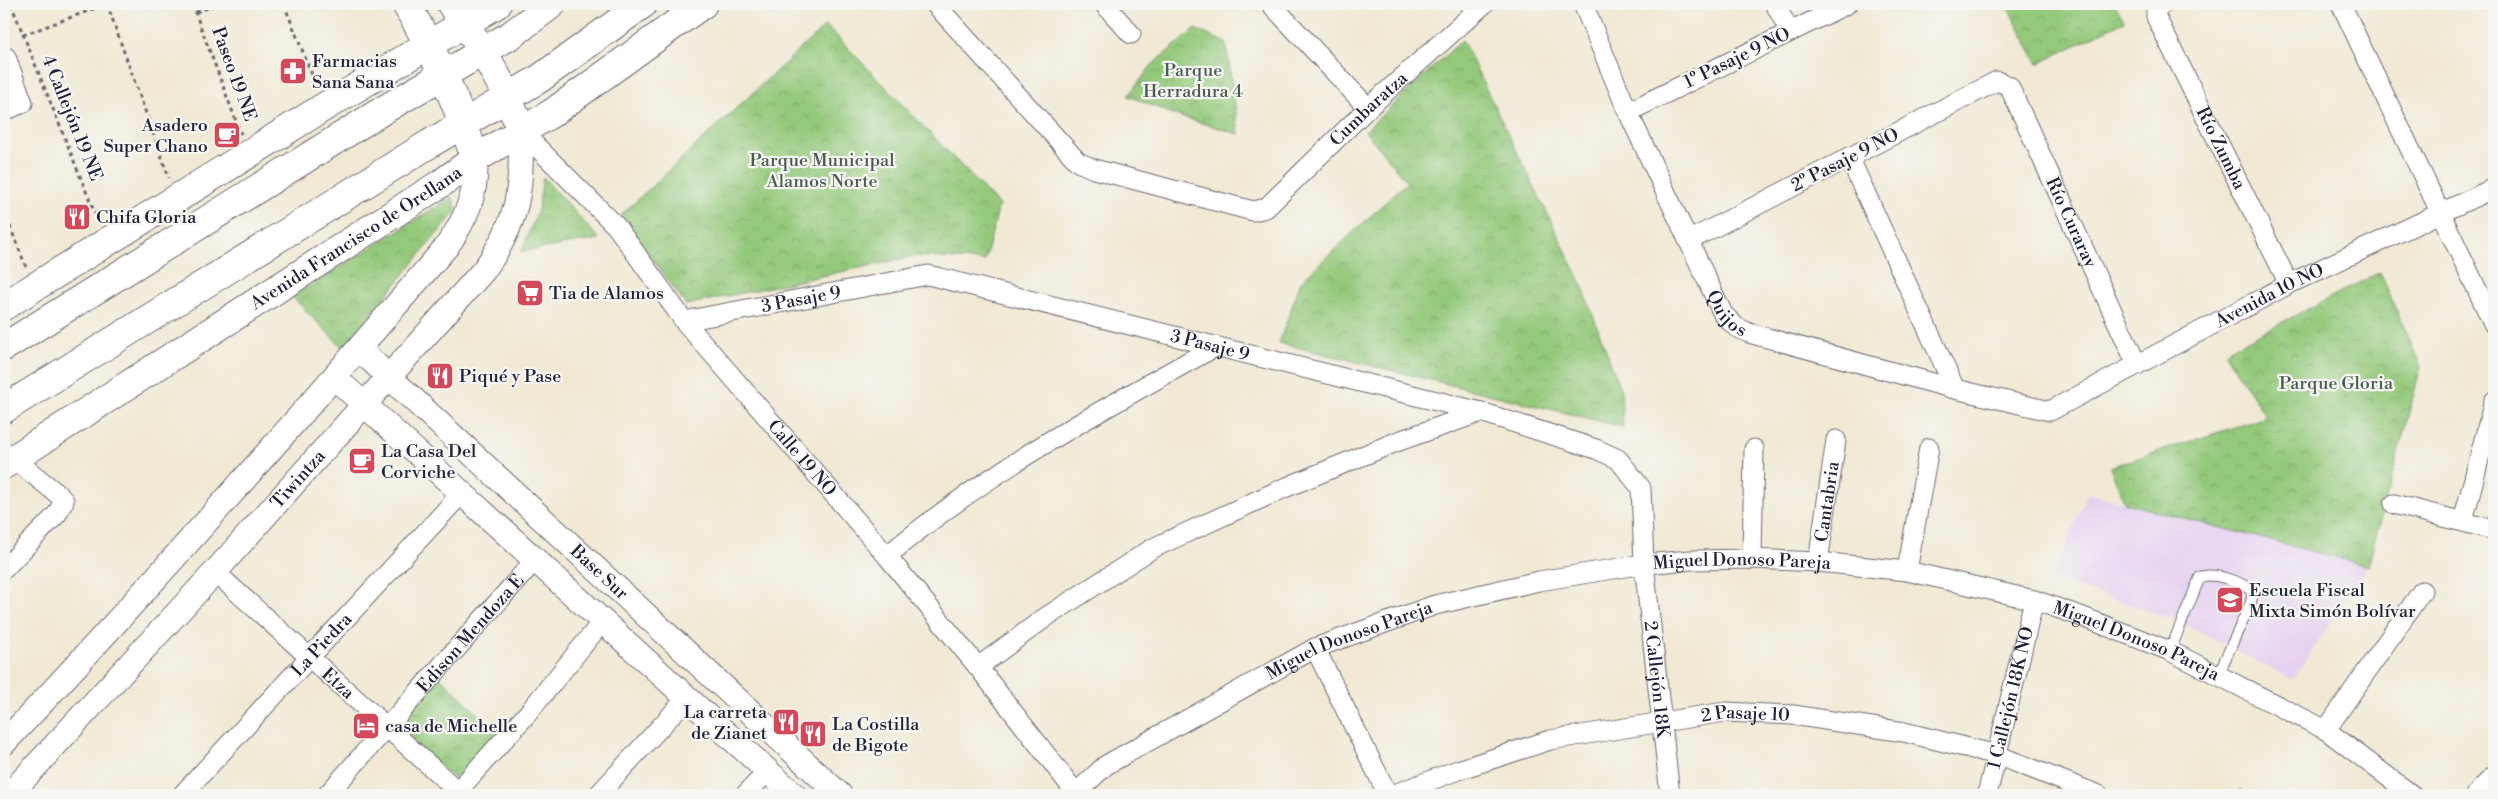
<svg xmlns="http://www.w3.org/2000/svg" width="2498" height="799" font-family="'Libre Bodoni',serif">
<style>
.built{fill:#e6d2f0}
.park{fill:url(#park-crowns);stroke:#5b765b}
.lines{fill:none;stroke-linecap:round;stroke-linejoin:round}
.service-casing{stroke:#6a6871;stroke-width:12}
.minor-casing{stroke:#6a6871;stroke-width:21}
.tertiary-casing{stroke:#6a6871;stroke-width:26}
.primary-casing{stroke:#6a6871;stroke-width:30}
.trunk-casing{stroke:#6a6871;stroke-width:30}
.path{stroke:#6a6871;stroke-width:3;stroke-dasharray:4 4;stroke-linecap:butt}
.service{stroke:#fff;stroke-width:10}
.minor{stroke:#fff;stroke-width:19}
.tertiary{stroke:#fff;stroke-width:24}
.primary{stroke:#fff;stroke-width:28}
.trunk{stroke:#fff;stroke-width:28}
.labels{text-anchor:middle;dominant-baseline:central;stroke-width:4.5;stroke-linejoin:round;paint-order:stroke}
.street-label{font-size:18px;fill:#22223b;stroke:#f6f6f2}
.poi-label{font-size:18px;fill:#22223b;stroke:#f6f6f2;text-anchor:start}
.park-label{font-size:18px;fill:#4a5c51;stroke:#f6f6f2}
</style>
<defs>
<pattern id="park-crowns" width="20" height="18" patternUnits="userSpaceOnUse" patternTransform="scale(1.25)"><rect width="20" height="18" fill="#94c97b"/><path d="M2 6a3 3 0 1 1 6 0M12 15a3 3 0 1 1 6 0" fill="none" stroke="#7fac6b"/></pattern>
</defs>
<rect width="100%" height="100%" fill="#f6f6f2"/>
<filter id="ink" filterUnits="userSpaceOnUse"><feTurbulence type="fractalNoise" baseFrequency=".02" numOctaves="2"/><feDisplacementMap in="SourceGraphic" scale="10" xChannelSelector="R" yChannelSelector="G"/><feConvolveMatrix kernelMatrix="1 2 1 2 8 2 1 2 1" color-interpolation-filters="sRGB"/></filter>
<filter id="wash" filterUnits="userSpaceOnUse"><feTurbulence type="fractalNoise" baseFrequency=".0096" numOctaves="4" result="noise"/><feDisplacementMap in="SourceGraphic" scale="20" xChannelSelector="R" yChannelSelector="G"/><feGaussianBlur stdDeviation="1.12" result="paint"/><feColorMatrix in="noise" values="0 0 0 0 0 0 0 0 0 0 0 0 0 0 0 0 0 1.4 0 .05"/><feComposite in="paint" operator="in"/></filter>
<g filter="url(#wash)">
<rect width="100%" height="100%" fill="#f1e9d4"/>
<polygon class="built" points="2087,493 2368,566 2293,680 2178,621 2052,578"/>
<g class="park">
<polygon points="2006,4 2115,4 2124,21 2038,64"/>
<polygon points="826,25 999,205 985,261 915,256 686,305 621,215"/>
<polygon points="1195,29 1226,43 1239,134 1178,116 1128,96 1152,65"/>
<polygon points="1462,40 1580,280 1621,391 1623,427 1279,343 1301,281 1407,182 1365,131"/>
<polygon points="543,177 599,239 521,252 538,210"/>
<polygon points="452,197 457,210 343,348 292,297"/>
<polygon points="2380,272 2421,367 2368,566 2125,503 2110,467 2266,417 2224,352"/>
<polygon points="440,677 504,739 460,784 393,723"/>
</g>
</g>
<g filter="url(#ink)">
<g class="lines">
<g class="service-casing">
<path id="service" d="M2170,651l30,-74c14,-5 43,5 53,15l-2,10 -33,73"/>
</g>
<g class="minor-casing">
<g id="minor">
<path id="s1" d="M935,4l143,158 16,7 159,42 13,-3 102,-100 116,-104"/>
<polyline points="1104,4 1131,34"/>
<polyline points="1271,4 1368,108"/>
<path id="s2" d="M1583,4l45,108 95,202 13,13 13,6 206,56 95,22 239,-127 205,-96"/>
<polyline points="1775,4 1790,32"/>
<path id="s3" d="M2163,4l-7,3v10l133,267"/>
<polyline points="2341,4 2494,325"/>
<polyline points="4,58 6,57 23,103 4,111"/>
<polyline points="1628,112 1847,4"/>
<path id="s4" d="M521,131l95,95 68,95 203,235 91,111 98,126"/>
<polyline points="1849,157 1955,389"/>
<path id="s5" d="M1688,241l309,-160 12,5 128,279"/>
<path id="s6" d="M684,321l244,-46 553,137 115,37 22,10 23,29 3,76 26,231"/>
<polyline points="2394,504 2494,530"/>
<polyline points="2463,521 2494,401"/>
<path d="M887,556c99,-84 214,-146 328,-209"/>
<polyline points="1752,559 1754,449"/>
<path id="s7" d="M1818,562l18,-122"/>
<polyline points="4,569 57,514 64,501 60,496 13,458"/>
<polyline points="1907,571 1929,448"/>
<path id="s8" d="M215,572l247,223"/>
<polyline points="1315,648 1388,795"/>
<polyline points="978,667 1046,617 1153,548 1282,489 1396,442 1481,412"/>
<polyline points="2326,730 2422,591"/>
<path id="s9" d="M182,795l279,-301"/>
<path id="s10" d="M327,795l208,-235"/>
<polyline points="454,795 528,713 602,622"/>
<polyline points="598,795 687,698"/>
<polyline points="745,795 768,771"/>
<path id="s11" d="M1074,795l32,-30 209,-117 120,-43 104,-24 105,-17 47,-4 61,-1 66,3 89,9 127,29 49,17 87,34 156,79 86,65"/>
<path id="s12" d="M1392,795l66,-25 92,-30 175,-28 68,3 111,17 93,23 102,40"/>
<path id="s13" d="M1987,795l47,-195"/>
</g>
</g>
<g class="tertiary-casing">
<g id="tertiary">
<path id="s14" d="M359,349l481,446"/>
<polyline points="334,377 794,795"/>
<path d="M4,743c152,-161 299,-329 443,-497 19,-27 31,-54 28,-87"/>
<path id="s15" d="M9,795l206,-223 269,-302c35,-49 38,-80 37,-139"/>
<polyline points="2479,795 2494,779"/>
</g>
</g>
<g class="primary-casing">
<g id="primary">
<path d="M406,4c29,49 52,99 69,155"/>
<path d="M451,4c29,40 54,81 70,127"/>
<polyline points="4,306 324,107 497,4"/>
<path id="s16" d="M4,465l439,-283 32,-23 77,-46 151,-109"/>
</g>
</g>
<g class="trunk-casing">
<g id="trunk">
<polyline points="4,347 385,109 511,35 552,4"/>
<polyline points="4,409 429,144 539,79 643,4"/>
</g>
</g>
<g class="path">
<polyline points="11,4 98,221"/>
<polyline points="107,4 169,178"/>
<polyline points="192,4 241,134"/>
<polyline points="284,4 316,85"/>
<polyline points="196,12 219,4"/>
<polyline points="23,35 107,4"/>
<polyline points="4,211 26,267"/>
<polyline points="2239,795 2243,787"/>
</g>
<use href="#service" class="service"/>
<use href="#minor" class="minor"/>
<use href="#tertiary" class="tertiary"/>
<use href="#primary" class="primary"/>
<use href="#trunk" class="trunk"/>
</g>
</g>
<defs>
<g id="pharmacy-square" transform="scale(1.4375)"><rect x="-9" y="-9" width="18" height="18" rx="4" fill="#d1495b" stroke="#f6f6f2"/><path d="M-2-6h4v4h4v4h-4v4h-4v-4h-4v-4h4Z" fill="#fff"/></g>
<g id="cafe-square" transform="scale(1.4375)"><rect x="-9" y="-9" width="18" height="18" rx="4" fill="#d1495b" stroke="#f6f6f2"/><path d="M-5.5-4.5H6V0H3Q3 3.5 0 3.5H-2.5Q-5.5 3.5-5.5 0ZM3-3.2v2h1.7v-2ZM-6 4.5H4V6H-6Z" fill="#fff"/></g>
<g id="restaurant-square" transform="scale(1.4375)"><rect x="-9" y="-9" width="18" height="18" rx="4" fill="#d1495b" stroke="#f6f6f2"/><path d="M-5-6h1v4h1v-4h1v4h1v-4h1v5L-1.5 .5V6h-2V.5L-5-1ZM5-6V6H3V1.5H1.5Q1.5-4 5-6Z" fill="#fff"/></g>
<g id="supermarket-square" transform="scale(1.4375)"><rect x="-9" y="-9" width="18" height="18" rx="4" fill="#d1495b" stroke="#f6f6f2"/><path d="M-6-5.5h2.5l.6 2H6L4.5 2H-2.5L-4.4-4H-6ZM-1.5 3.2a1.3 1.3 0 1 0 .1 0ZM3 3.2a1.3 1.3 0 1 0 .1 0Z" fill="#fff"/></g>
<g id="school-square" transform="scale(1.4375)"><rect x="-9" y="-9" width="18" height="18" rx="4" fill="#d1495b" stroke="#f6f6f2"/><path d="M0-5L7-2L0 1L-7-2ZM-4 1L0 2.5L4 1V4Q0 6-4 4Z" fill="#fff"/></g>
<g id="hotel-square" transform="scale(1.4375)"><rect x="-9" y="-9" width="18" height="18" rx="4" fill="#d1495b" stroke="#f6f6f2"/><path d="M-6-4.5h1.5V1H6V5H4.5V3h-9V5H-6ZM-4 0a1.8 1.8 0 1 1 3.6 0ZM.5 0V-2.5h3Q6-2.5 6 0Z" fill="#fff"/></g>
</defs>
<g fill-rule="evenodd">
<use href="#pharmacy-square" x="293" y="71"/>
<use href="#cafe-square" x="227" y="135"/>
<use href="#restaurant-square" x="77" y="217"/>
<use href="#supermarket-square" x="530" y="293"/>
<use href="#restaurant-square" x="440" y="376"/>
<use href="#cafe-square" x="362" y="461"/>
<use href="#school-square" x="2230" y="600"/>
<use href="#restaurant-square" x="786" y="722"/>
<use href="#hotel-square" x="366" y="726"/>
<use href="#restaurant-square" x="813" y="734"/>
</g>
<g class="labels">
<g class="street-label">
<text transform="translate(1737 58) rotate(-26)">1º Pasaje 9 NO</text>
<text transform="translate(234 74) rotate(70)">Paseo 19 NE</text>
<text stroke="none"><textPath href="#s1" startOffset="551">Cumbaratza</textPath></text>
<text transform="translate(72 118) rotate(68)">4 Callejón 19 NE</text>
<text stroke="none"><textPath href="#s3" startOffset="164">Río Zumba</textPath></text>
<text transform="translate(1845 160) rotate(-27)">2º Pasaje 9 NO</text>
<text stroke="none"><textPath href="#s5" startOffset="511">Río Curaray</textPath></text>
<text stroke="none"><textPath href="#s16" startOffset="419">Avenida Francisco de Orellana</textPath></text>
<text stroke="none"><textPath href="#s2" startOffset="932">Avenida 10 NO</textPath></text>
<text stroke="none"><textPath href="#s6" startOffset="119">3 Pasaje 9</textPath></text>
<text stroke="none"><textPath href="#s2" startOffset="342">Quijos</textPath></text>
<text stroke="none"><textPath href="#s6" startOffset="539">3 Pasaje 9</textPath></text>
<text stroke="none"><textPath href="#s4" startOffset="432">Calle 19 NO</textPath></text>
<text stroke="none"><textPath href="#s15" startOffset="428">Tiwintza</textPath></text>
<text stroke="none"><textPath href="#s7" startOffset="61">Cantabria</textPath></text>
<text stroke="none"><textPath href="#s11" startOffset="722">Miguel Donoso Pareja</textPath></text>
<text stroke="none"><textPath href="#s14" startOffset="328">Base Sur</textPath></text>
<text stroke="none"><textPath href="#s10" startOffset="216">Edison Mendoza E</textPath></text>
<text stroke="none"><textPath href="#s11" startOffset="318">Miguel Donoso Pareja</textPath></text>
<text stroke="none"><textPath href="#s11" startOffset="1128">Miguel Donoso Pareja</textPath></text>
<text stroke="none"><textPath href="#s9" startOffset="205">La Piedra</textPath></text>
<text stroke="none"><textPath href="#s6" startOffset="1192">2 Callejón 18K</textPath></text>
<text stroke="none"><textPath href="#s8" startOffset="166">Etza</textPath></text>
<text stroke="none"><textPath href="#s13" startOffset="100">1 Callejón 18K NO</textPath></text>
<text stroke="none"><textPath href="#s12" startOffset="365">2 Pasaje 10</textPath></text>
</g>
<g class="poi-label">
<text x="312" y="61">Farmacias<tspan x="312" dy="21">Sana Sana</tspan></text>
<text x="208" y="125" text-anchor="end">Asadero<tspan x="208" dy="21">Super Chano</tspan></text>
<text x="96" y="217">Chifa Gloria</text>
<text x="549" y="293">Tia de Alamos</text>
<text x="459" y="376">Piqué y Pase</text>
<text x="381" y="451">La Casa Del<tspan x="381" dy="21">Corviche</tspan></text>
<text x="2249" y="590">Escuela Fiscal<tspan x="2249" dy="21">Mixta Simón Bolívar</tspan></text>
<text x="767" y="712" text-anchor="end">La carreta<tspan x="767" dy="21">de Zianet</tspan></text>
<text x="832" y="724">La Costilla<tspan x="832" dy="21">de Bigote</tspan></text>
<text x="385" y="726">casa de Michelle</text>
</g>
<g class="park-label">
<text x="1193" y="70">Parque<tspan x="1193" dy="21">Herradura 4</tspan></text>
<text x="822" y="160">Parque Municipal<tspan x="822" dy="21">Alamos Norte</tspan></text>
<text x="2336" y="383">Parque Gloria</text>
</g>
</g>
<rect width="2498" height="799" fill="none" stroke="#f6f6f2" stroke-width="20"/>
</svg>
